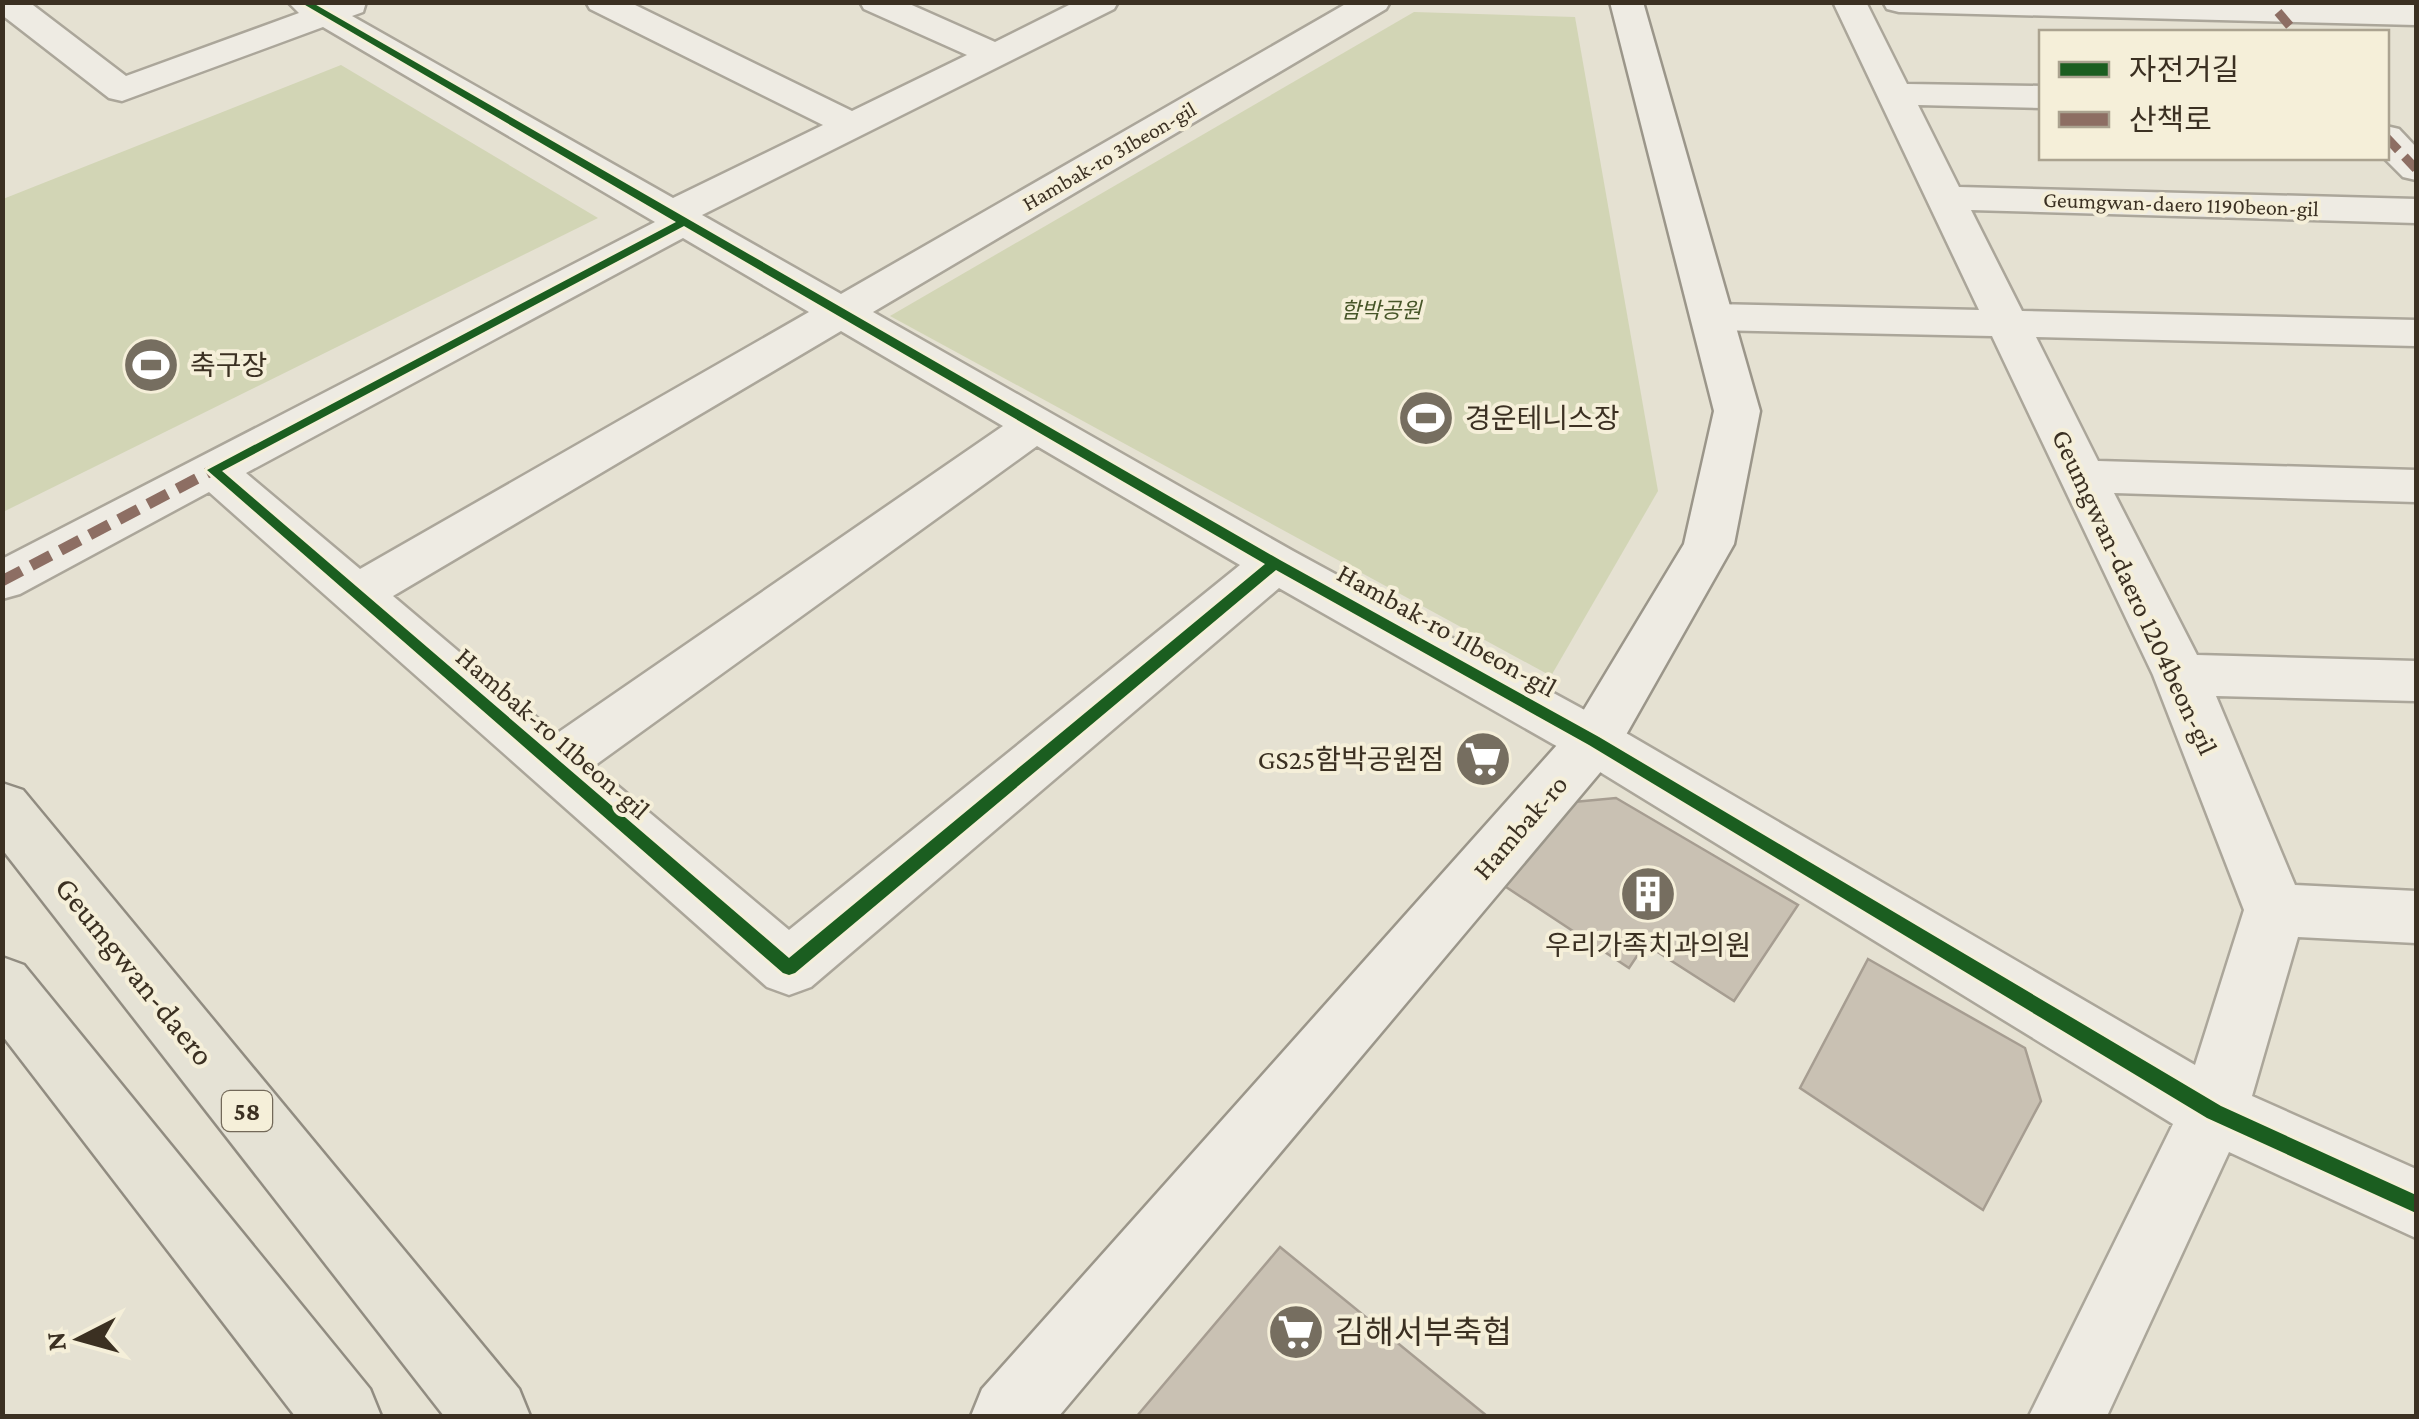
<svg xmlns="http://www.w3.org/2000/svg" width="2419" height="1419" font-family="'Crimson Pro','Noto Sans KR',serif">
<style>
.green{fill:#d2d5b5}
.building{fill:#c9c1b3;stroke:#a69d91;stroke-width:2.5}
.lines{fill:none;stroke-linecap:round;stroke-linejoin:round}
.street-casing{stroke:#aba69a;stroke-width:5}
.secondary-casing{stroke:#9b968a;stroke-width:5}
.primary-casing{stroke:#918c81;stroke-width:5}
.street{fill:#eeebe3;fill-rule:evenodd}
.secondary{fill:#eeebe3;fill-rule:evenodd}
.primary{fill:#e5e2d5;fill-rule:evenodd}
.quiet-far1{stroke:#8d6e63;stroke-width:9;stroke-dasharray:18 9;stroke-linecap:butt}
.quiet{stroke:#8d6e63;stroke-width:11;stroke-dasharray:22 11;stroke-linecap:butt}
.cycleway-casing{stroke:#f5efd9;stroke-width:6}
.cycleway{fill:#1b5e20;fill-rule:evenodd}
.labels{text-anchor:middle;dominant-baseline:central;stroke-width:8;stroke-linejoin:round;paint-order:stroke}
.far-street-label{font-size:22px;fill:#3b3022;stroke:#f5efd9}
.far-park-label{font-size:22px;font-style:italic;fill:#475629;stroke:#f5efd9}
.shield{fill:#f5efd9;stroke:#736959;stroke-width:2.5}
.shield-label{font-size:25px;font-weight:bold;fill:#3b3022}
.poi-label{font-size:28px;fill:#3b3022;stroke:#f5efd9;text-anchor:start}
.street-label{font-size:28px;fill:#3b3022;stroke:#f5efd9}
.near-street-label{font-size:32px;fill:#3b3022;stroke:#f5efd9}
.near-poi-label{font-size:32px;fill:#3b3022;stroke:#f5efd9;text-anchor:start}
</style>
<rect width="100%" height="100%" fill="#e5e1d2"/>
<g class="green">
<polygon points="1414,12 1575,17 1658,491 1551,676 890,316"/>
<polygon points="341,65 598,218 3,512 3,199"/>
</g>
<g class="building">
<polygon points="1616,798 1798,905 1734,1001 1645,944 1629,968 1500,883 1563,803"/>
<polygon points="1868,959 2025,1048 2041,1101 1983,1210 1800,1088"/>
<polygon points="1280,1247 1487,1416 1137,1416"/>
</g>
<g class="lines">
<g class="street-casing">
<g id="street">
<path d="M2,2h27l97,74 173,-63 -11,-11h78l-3,10 -11,4 321,182 150,-73 -233,-116 -4,-7h43l223,109 115,-56 -103,-46 -4,-7h45l90,40 80,-40h43l-4,7 -412,206 139,79 508,-292h41l-4,7 -513,303 420,239 321,175 581,339 49,-155 -91,-235 -161,-339 -279,-6 -15,-4 -6,-9 6,-9 15,-4 266,6 -146,-308h33l41,82 135,2v22l-124,-3 41,82 457,12v24l-445,-13 51,101 394,9v26l-380,-9 62,124 318,9v32l-302,-9 83,162 219,6v40l-200,-5 79,189 121,6v52l-118,-6 -46,159 164,73v69l-187,-86 -122,264h-78l144,-292 -599,-368 -295,-168 -468,399 -22,8 -22,-8 -558,-495 -189,102 -18,5v-40l653,-337 -332,-195 -201,74 -13,-3 -107,-83zM683,238l126,74 -449,257 -114,-96zM841,331l162,95 -447,308 -163,-138zM1037,446l203,119 -451,365 -195,-164z"/>
<polygon points="1883,2 2416,5 2416,25 1899,12 1887,9"/>
<polygon points="2386,126 2399,129 2416,147 2416,180 2403,177 2384,158"/>
</g>
</g>
<g class="secondary-casing">
<polygon id="secondary" points="1610,2 1643,2 1760,411 1734,544 1614,756 1059,1416 971,1416 982,1389 1574,726 1684,544 1714,411"/>
</g>
<g class="primary-casing">
<g id="primary">
<polygon points="2,783 23,790 519,1389 530,1416 444,1416 2,849"/>
<polygon points="2,957 24,965 370,1389 381,1416 295,1416 2,1035"/>
</g>
</g>
<use href="#street" class="street"/>
<use href="#secondary" class="secondary"/>
<use href="#primary" class="primary"/>
<g class="quiet-far1">
<polyline points="2278,12 2295,32"/>
<polyline points="2386,137 2416,169"/>
</g>
<polyline class="quiet" points="2,581 213,470"/>
<g class="cycleway-casing">
<path id="cycleway" d="M300,2h11l969,558 319,177 622,369 195,89v18l-209,-95 -618,-373 -313,-175 -481,403 -6,2 -6,-2 -576,-503 469,-248zM684,226l581,338 -476,394 -567,-487z"/>
</g>
<use href="#cycleway" class="cycleway"/>
</g>
<defs>
<g id="stadium-disc" transform="scale(2.875)"><circle r="9.5" fill="#766e60" stroke="#f5efd9"/><path d="M0-5a6.5 5 0 1 0 0 10a6.5 5 0 1 0 0-10ZM-3.5-1.8h7v3.6h-7Z" fill="#fff"/></g>
<g id="supermarket-disc" transform="scale(2.875)"><circle r="9.5" fill="#766e60" stroke="#f5efd9"/><path d="M-6-5.5h2.5l.6 2H6L4.5 2H-2.5L-4.4-4H-6ZM-1.5 3.2a1.3 1.3 0 1 0 .1 0ZM3 3.2a1.3 1.3 0 1 0 .1 0Z" fill="#fff"/></g>
<g id="building-disc" transform="scale(2.875)"><circle r="9.5" fill="#766e60" stroke="#f5efd9"/><path d="M-4-6H4V6H1V3H-1V6H-4ZM-2.5-4.3h1.7v1.8h-1.7ZM.8-4.3h1.7v1.8H.8ZM-2.5-1h1.7V.8h-1.7ZM.8-1h1.7V.8H.8Z" fill="#fff"/></g>
</defs>
<g fill-rule="evenodd">
<use href="#stadium-disc" x="151" y="365"/>
<use href="#stadium-disc" x="1426" y="418"/>
<use href="#supermarket-disc" x="1483" y="759"/>
<use href="#building-disc" x="1648" y="894"/>
<use href="#supermarket-disc" x="1296" y="1332"/>
</g>
<g class="labels">
<g class="far-street-label">
<text transform="translate(1109 156) rotate(-30)">Hambak-ro 31beon-gil</text>
<text transform="translate(2181 204) rotate(2)">Geumgwan-daero 1190beon-gil</text>
</g>
<g class="far-park-label">
<text x="1381" y="310">함박공원</text>
</g>
<rect class="shield" x="222" y="1091" width="50" height="40" rx="8"/>
<g class="shield-label">
<text x="247" y="1111">58</text>
</g>
<g class="poi-label">
<text x="190" y="365">축구장</text>
<text x="1465" y="418">경운테니스장</text>
<text x="1444" y="759" text-anchor="end">GS25함박공원점</text>
<text x="1648" y="945" text-anchor="middle">우리가족치과의원</text>
</g>
<g class="street-label">
<text transform="translate(2135 592) rotate(65)">Geumgwan-daero 1204beon-gil</text>
<text transform="translate(1447 630) rotate(29)">Hambak-ro 11beon-gil</text>
<text transform="translate(553 733) rotate(41)">Hambak-ro 11beon-gil</text>
<text transform="translate(1520 827) rotate(-49)">Hambak-ro</text>
</g>
<g class="near-street-label">
<text transform="translate(135 971) rotate(51)">Geumgwan-daero</text>
</g>
<g class="near-poi-label">
<text x="1335" y="1332">김해서부축협</text>
</g>
</g>
<rect width="2419" height="1419" fill="none" stroke="#3b3022" stroke-width="10"/>
<rect x="2039" y="30" width="350" height="130" fill="#f5efd9" stroke="#aba390" stroke-width="2.5"/>
<rect x="2059" y="62" width="50" height="15" fill="#1b5e20" stroke="#aba390" stroke-width="2.5"/>
<text x="2129" y="80" font-size="30" fill="#3b3022">자전거길</text>
<rect x="2059" y="112" width="50" height="15" fill="#8d6e63" stroke="#aba390" stroke-width="2.5"/>
<text x="2129" y="130" font-size="30" fill="#3b3022">산책로</text>
<g transform="translate(80 1339) rotate(264)" stroke="#f5efd9" stroke-width="8" paint-order="stroke">
<path d="M0-8L18 38L0 25L-18 38Z" fill="#3b3022"/>
<text y="-15" font-size="28" font-weight="bold" text-anchor="middle" fill="#3b3022">N</text>
</g>
</svg>
